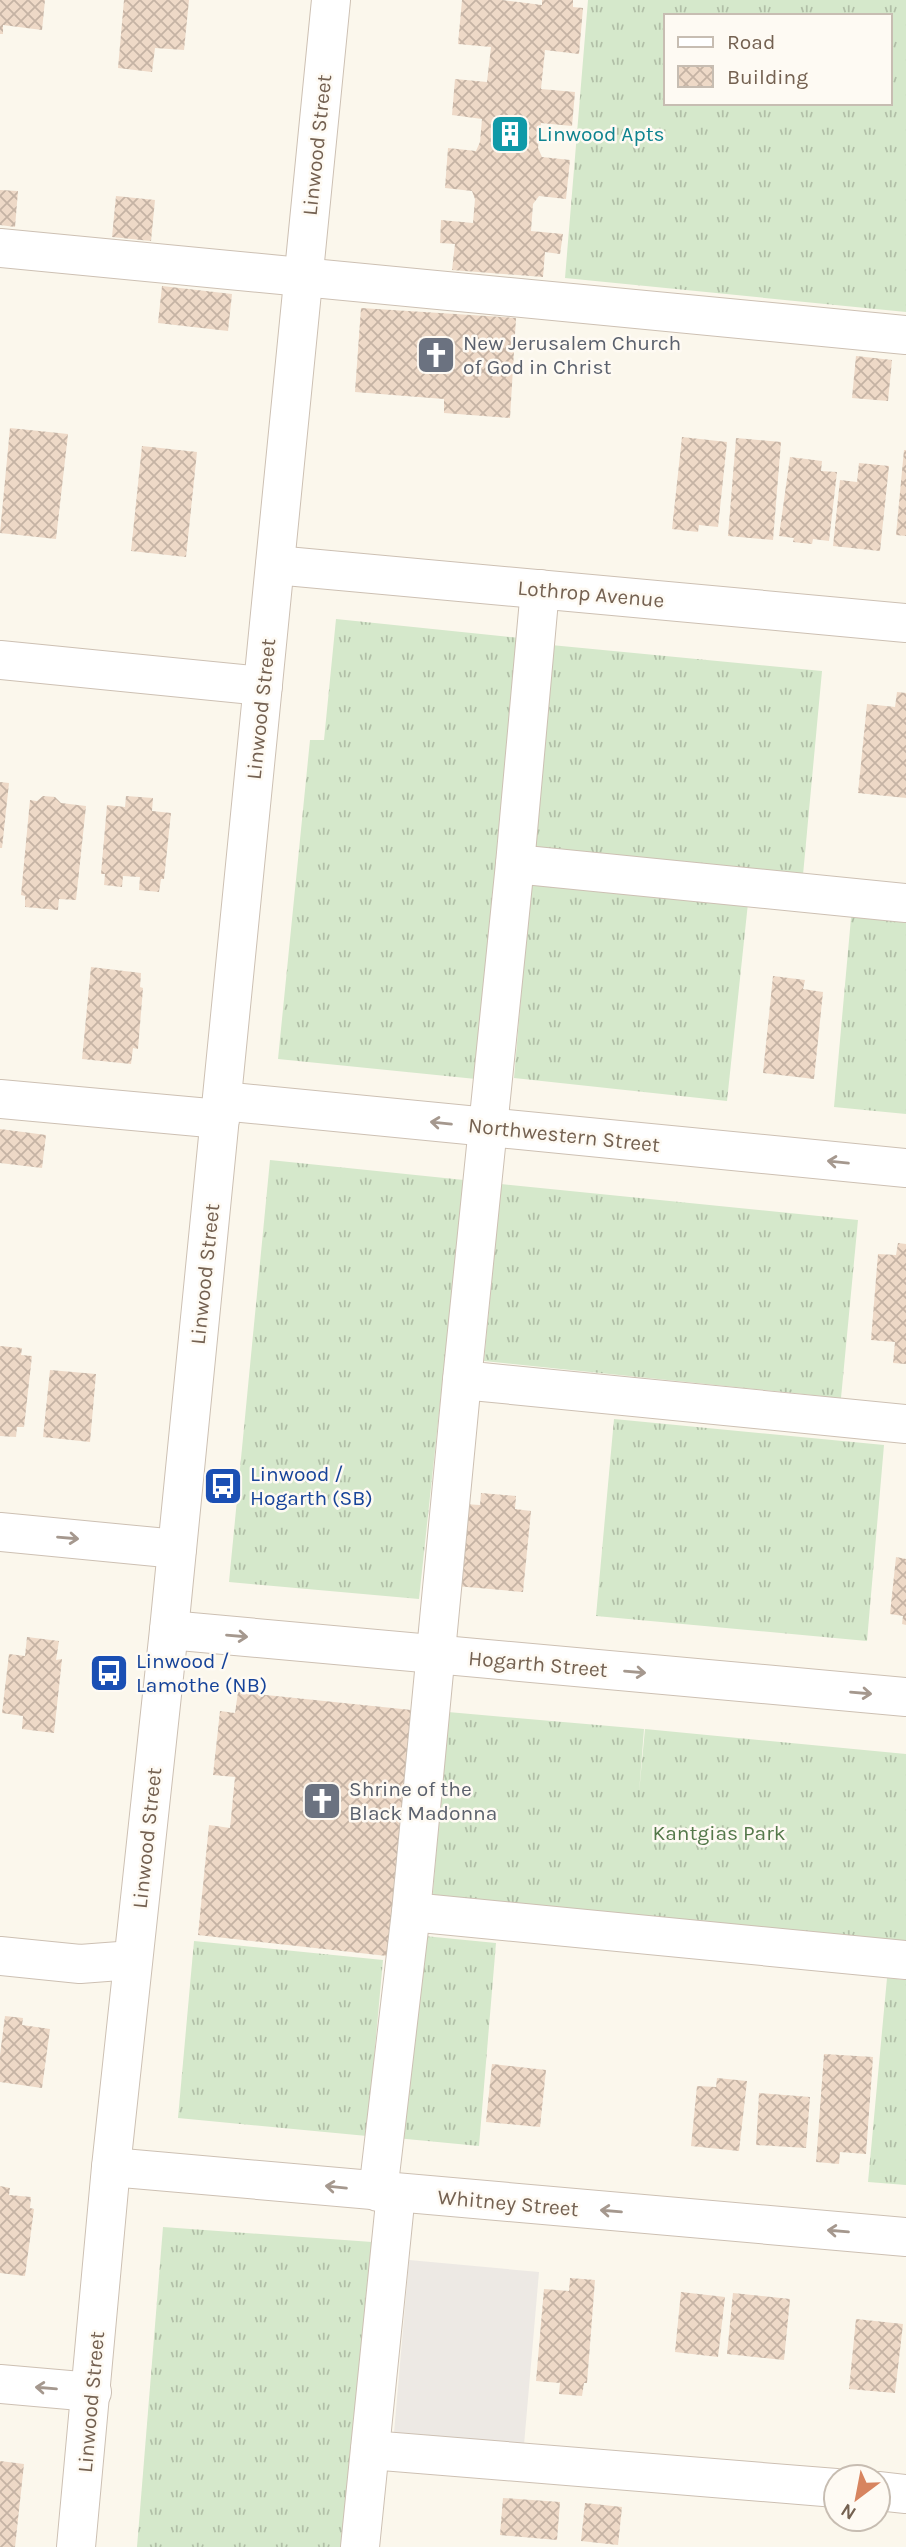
<svg xmlns="http://www.w3.org/2000/svg" width="906" height="2547" font-family="Karla,sans-serif">
<style>
.industrial{fill:#ede9e4}
.grass{fill:url(#grass-tufts);fill-rule:evenodd}
.building{fill:url(#building-cross-hatch)}
.lines{fill:none;stroke-linecap:round;stroke-linejoin:round}
.minor-casing{stroke:#cdc0b3;stroke-width:40}
.minor{stroke:#fff;stroke-width:38}
.oneway{stroke:#a5988e}
.labels{text-anchor:middle;dominant-baseline:central;stroke-width:5;stroke-linejoin:round;paint-order:stroke}
.culture-label{font-size:21px;fill:#0d838f;stroke:#fefaf3;text-anchor:start}
.street-label{font-size:21px;fill:#746151;stroke:#fefaf3}
.worship-label{font-size:21px;fill:#5b616d;stroke:#fefaf3;text-anchor:start}
.transit-label{font-size:21px;fill:#164399;stroke:#fefaf3;text-anchor:start}
.park-label{font-size:21px;fill:#54784a;stroke:#fefaf3}
</style>
<defs>
<pattern id="grass-tufts" width="24" height="20" patternUnits="userSpaceOnUse" patternTransform="scale(1.75)"><rect width="24" height="20" fill="#d5e8cb"/><path d="M3 7l-1-3M5 7V3M7 7l1-3M15 17l-1-3M17 17v-4M19 17l1-3" fill="none" stroke="#b1bfa7"/></pattern>
<pattern id="building-cross-hatch" width="8" height="8" patternUnits="userSpaceOnUse" patternTransform="scale(1.75)"><rect width="8" height="8" fill="#eed9c7"/><path d="M0 0l8 8M0 8l8-8" fill="none" stroke="#c5b3a4"/></pattern>
</defs>
<rect width="100%" height="100%" fill="#fbf7ec"/>
<polygon class="industrial" points="409,2260 539,2272 524,2445 394,2433"/>
<g class="grass">
<path d="M588,0h318v312l-341,-34zM666,16h224v87h-224z"/>
<polygon points="336,619 520,638 476,1079 278,1059 310,740 324,740"/>
<polygon points="551,645 822,671 803,875 532,850"/>
<polygon points="531,879 748,903 727,1101 514,1078"/>
<polygon points="852,907 906,913 906,1114 834,1107"/>
<polygon points="270,1160 464,1180 419,1599 229,1582"/>
<polygon points="501,1184 858,1220 841,1398 484,1361"/>
<polygon points="614,1419 884,1445 867,1641 596,1616"/>
<polygon points="448,1712 644,1729 639,1793 645,1729 906,1754 906,1948 432,1903"/>
<polygon points="414,1935 496,1943 479,2146 396,2138"/>
<polygon points="194,1941 383,1960 367,2136 178,2118"/>
<polygon points="887,1978 906,1980 906,2185 868,2182"/>
<polygon points="163,2227 372,2242 345,2547 137,2547"/>
</g>
<g class="building">
<polygon points="0,0 45,0 42,30 3,25 3,34 0,34"/>
<polygon points="124,0 189,0 184,50 155,48 152,72 118,68"/>
<polygon points="462,0 502,0 542,5 542,0 573,0 573,7 583,8 579,54 545,50 541,89 575,92 572,126 541,123 538,148 542,157 570,160 566,199 539,196 533,204 531,231 563,234 560,254 545,252 543,277 452,270 455,244 440,243 441,220 473,223 475,199 472,191 445,188 448,148 476,151 480,142 482,119 452,115 455,79 487,82 491,47 458,44"/>
<polygon points="0,190 18,191 15,227 0,225"/>
<polygon points="116,196 155,200 151,241 112,237"/>
<polygon points="162,286 232,294 228,331 158,323"/>
<polygon points="361,308 516,318 510,418 444,413 444,399 355,392"/>
<polygon points="856,356 892,360 888,401 852,398"/>
<polygon points="10,428 68,434 56,539 0,533"/>
<polygon points="682,437 727,442 718,527 699,525 698,532 672,529"/>
<polygon points="736,438 781,442 773,540 728,536"/>
<polygon points="142,446 197,452 186,557 131,551"/>
<polygon points="904,450 906,450 906,536 896,535"/>
<polygon points="790,457 822,461 821,471 837,472 829,541 813,539 812,544 793,542 794,538 779,536"/>
<polygon points="859,463 889,466 880,551 833,546 840,480 857,482"/>
<polygon points="897,692 906,693 906,798 858,793 867,704 895,707"/>
<polygon points="0,782 9,783 2,848 0,848"/>
<polygon points="43,796 55,797 61,803 86,806 76,900 59,899 58,910 25,907 25,896 21,895 30,800 37,801"/>
<polygon points="126,796 153,798 152,811 171,813 164,879 161,879 159,892 139,890 140,877 123,876 122,887 104,885 105,874 101,874 107,805 125,807"/>
<polygon points="91,967 141,973 140,987 143,988 138,1049 133,1048 131,1064 82,1059"/>
<polygon points="773,976 805,980 803,989 823,992 814,1079 763,1073"/>
<polygon points="0,1129 46,1135 42,1168 0,1163"/>
<polygon points="898,1243 906,1244 906,1364 893,1363 895,1342 871,1340 878,1254 896,1255"/>
<polygon points="0,1346 22,1348 21,1355 32,1356 24,1427 17,1427 16,1437 0,1436"/>
<polygon points="50,1370 96,1374 90,1442 43,1437"/>
<polygon points="481,1493 516,1496 515,1509 531,1511 523,1592 456,1586 464,1504 480,1505"/>
<polygon points="896,1557 906,1559 906,1625 902,1624 903,1616 890,1614"/>
<polygon points="27,1637 59,1641 56,1660 62,1659 54,1733 22,1729 23,1716 2,1713 9,1654 25,1656"/>
<polygon points="238,1692 421,1711 396,1957 198,1935 209,1825 230,1828 235,1777 213,1775 220,1711 235,1713"/>
<polygon points="5,2016 23,2018 22,2025 50,2029 42,2088 0,2082 0,2055"/>
<polygon points="824,2054 873,2057 866,2154 840,2152 839,2164 816,2162"/>
<polygon points="492,2064 546,2070 540,2127 486,2122"/>
<polygon points="717,2078 747,2081 739,2151 691,2146 697,2086 716,2087"/>
<polygon points="759,2093 810,2097 806,2148 756,2145"/>
<polygon points="0,2186 10,2188 9,2195 31,2197 30,2208 34,2209 25,2276 0,2273"/>
<polygon points="570,2278 595,2280 587,2383 584,2383 582,2396 559,2394 560,2383 536,2381 544,2289 569,2291"/>
<polygon points="681,2292 725,2297 718,2357 675,2352"/>
<polygon points="733,2293 790,2299 784,2360 727,2354"/>
<polygon points="856,2319 903,2324 895,2393 849,2389"/>
<polygon points="0,2461 24,2464 15,2547 0,2547"/>
<polygon points="503,2498 560,2502 557,2540 500,2535"/>
<polygon points="585,2503 622,2507 618,2545 581,2541"/>
</g>
<g class="lines">
<g class="minor-casing">
<g id="minor">
<polyline points="0,248 906,335"/>
<polyline points="275,565 906,623"/>
<polyline points="540,589 515,864 906,903"/>
<polyline points="0,660 263,686"/>
<polyline points="515,864 462,1380 906,1424"/>
<polyline points="0,1099 220,1119"/>
<polyline points="222,1101 906,1168"/>
<polyline points="0,1532 177,1549"/>
<polyline points="169,1630 906,1697"/>
<polyline points="411,1912 906,1960"/>
<polyline points="0,1956 80,1964 133,1960"/>
<polyline points="111,2167 906,2237"/>
<polyline points="378,2192 411,1912 462,1380"/>
<polyline points="0,2384 92,2392"/>
<polyline points="370,2450 836,2488"/>
<polyline points="878,2491 906,2494"/>
<polyline points="76,2547 111,2167 169,1630 331,0"/>
<polyline points="360,2547 396,2193"/>
</g>
</g>
<use href="#minor" class="minor"/>
</g>
<defs><path id="oneway-shaft" d="M-6 0H5M1.5-3L5.5 0L1.5 3" fill="none" stroke-width="1.6" stroke-linecap="round" stroke-linejoin="round" transform="scale(1.75)"/></defs>
<g class="oneway">
<use href="#oneway-shaft" transform="translate(441 1123) rotate(-174)"/>
<use href="#oneway-shaft" transform="translate(838 1162) rotate(-174)"/>
<use href="#oneway-shaft" transform="translate(68 1538) rotate(5)"/>
<use href="#oneway-shaft" transform="translate(237 1636) rotate(5)"/>
<use href="#oneway-shaft" transform="translate(635 1672) rotate(5)"/>
<use href="#oneway-shaft" transform="translate(861 1693) rotate(5)"/>
<use href="#oneway-shaft" transform="translate(336 2187) rotate(-174)"/>
<use href="#oneway-shaft" transform="translate(611 2211) rotate(-175)"/>
<use href="#oneway-shaft" transform="translate(838 2231) rotate(-175)"/>
<use href="#oneway-shaft" transform="translate(46 2388) rotate(-175)"/>
</g>
<defs>
<g id="building-square" transform="scale(2.0125)"><rect x="-9" y="-9" width="18" height="18" rx="4" fill="#0f9aa8" stroke="#fefaf3"/><path d="M-4-6H4V6H1V3H-1V6H-4ZM-2.5-4.3h1.7v1.8h-1.7ZM.8-4.3h1.7v1.8H.8ZM-2.5-1h1.7V.8h-1.7ZM.8-1h1.7V.8H.8Z" fill="#fff"/></g>
<g id="church-square" transform="scale(2.0125)"><rect x="-9" y="-9" width="18" height="18" rx="4" fill="#6b7280" stroke="#fefaf3"/><path d="M-1.2-6h2.4v3.5h3.3v2.4h-3.3V6h-2.4V-.1h-3.3v-2.4h3.3Z" fill="#fff"/></g>
<g id="bus-square" transform="scale(2.0125)"><rect x="-9" y="-9" width="18" height="18" rx="4" fill="#1a4fb4" stroke="#fefaf3"/><path d="M-5-6H5V4H4V6H2V4H-2V6H-4V4H-5ZM-3.5-4V0h7V-4ZM-3.5 1.2v1.5H-2V1.2ZM2 1.2v1.5H3.5V1.2Z" fill="#fff"/></g>
</defs>
<g fill-rule="evenodd">
<use href="#building-square" x="510" y="134"/>
<use href="#church-square" x="436" y="355"/>
<use href="#bus-square" x="223" y="1486"/>
<use href="#bus-square" x="109" y="1673"/>
<use href="#church-square" x="322" y="1801"/>
</g>
<g class="labels">
<g class="culture-label">
<text x="537" y="134">Linwood Apts</text>
</g>
<g class="street-label">
<text transform="translate(317 145) rotate(-84)">Linwood Street</text>
<text transform="translate(591 594) rotate(5)">Lothrop Avenue</text>
<text transform="translate(261 709) rotate(-84)">Linwood Street</text>
<text transform="translate(564 1135) rotate(6)">Northwestern Street</text>
<text transform="translate(205 1274) rotate(-84)">Linwood Street</text>
<text transform="translate(538 1664) rotate(5)">Hogarth Street</text>
<text transform="translate(147 1838) rotate(-84)">Linwood Street</text>
<text transform="translate(508 2203) rotate(5)">Whitney Street</text>
<text transform="translate(91 2402) rotate(-85)">Linwood Street</text>
</g>
<g class="worship-label">
<text x="463" y="343">New Jerusalem Church<tspan x="463" dy="24">of God in Christ</tspan></text>
<text x="349" y="1789">Shrine of the<tspan x="349" dy="24">Black Madonna</tspan></text>
</g>
<g class="transit-label">
<text x="250" y="1474">Linwood /<tspan x="250" dy="24">Hogarth (SB)</tspan></text>
<text x="136" y="1661">Linwood /<tspan x="136" dy="24">Lamothe (NB)</tspan></text>
</g>
<g class="park-label">
<text x="719" y="1833">Kantgias Park</text>
</g>
</g>
<rect x="664" y="14" width="228" height="91" fill="#fefaf3" stroke="#c7bdb2" stroke-width="2"/>
<rect x="678" y="37" width="35" height="10" fill="#ffffff" stroke="#c7bdb2" stroke-width="2"/>
<text x="727" y="49" font-size="21" fill="#746151">Road</text>
<rect x="678" y="66" width="35" height="21" fill="url(#building-cross-hatch)" stroke="#c7bdb2" stroke-width="2"/>
<text x="727" y="84" font-size="21" fill="#746151">Building</text>
<g transform="translate(857 2498) rotate(212)"><circle r="33" fill="#fefaf3" stroke="#c7bdb2" stroke-width="2"/>
<path d="M0-5L12 26L0 18L-12 26Z" fill="#d7845f"/>
<text y="-10" font-size="19" font-weight="bold" text-anchor="middle" fill="#746151">N</text>
</g>
</svg>
